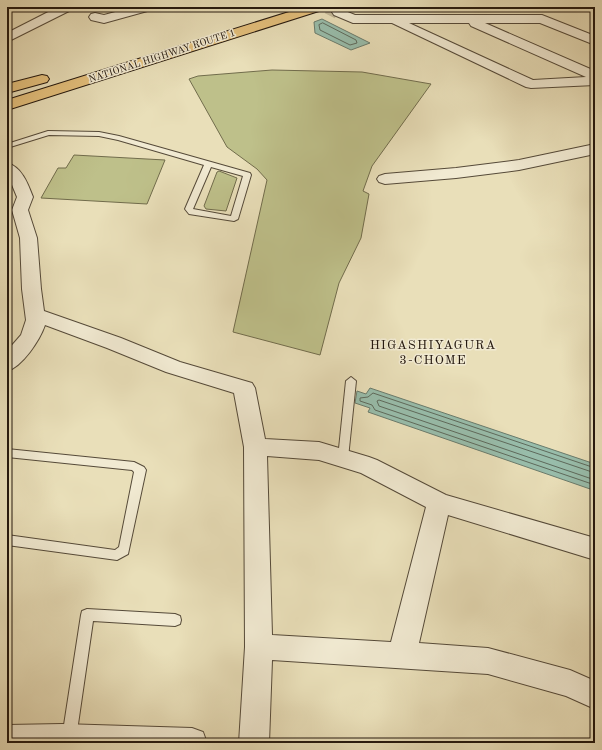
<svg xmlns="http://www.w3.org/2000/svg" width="602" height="750" font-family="'Old Standard TT',serif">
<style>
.green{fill:#bec08a;stroke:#716c4c}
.water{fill:#98bdab;stroke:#6a7b6c}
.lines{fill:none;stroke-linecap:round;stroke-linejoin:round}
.shore{stroke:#5e6a5c;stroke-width:1}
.street-tunnel{stroke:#c2b797;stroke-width:14;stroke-dasharray:14 6;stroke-linecap:butt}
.lane-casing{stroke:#554a39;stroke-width:2}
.street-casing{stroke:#554a39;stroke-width:2}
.highway-casing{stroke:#24180e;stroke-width:2}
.lane{fill:#f1ead2;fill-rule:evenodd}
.street{fill:#f1ead2;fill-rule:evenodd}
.highway{fill:#e4c07c;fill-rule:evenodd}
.labels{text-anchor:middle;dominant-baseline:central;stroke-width:3;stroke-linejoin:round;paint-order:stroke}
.far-street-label{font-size:10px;fill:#24180e;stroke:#f1ead2}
.neighbourhood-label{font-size:13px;letter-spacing:1px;fill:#24180e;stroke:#f1ead2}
</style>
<rect width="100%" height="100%" fill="#e9dfb9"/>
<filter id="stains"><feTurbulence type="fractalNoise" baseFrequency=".005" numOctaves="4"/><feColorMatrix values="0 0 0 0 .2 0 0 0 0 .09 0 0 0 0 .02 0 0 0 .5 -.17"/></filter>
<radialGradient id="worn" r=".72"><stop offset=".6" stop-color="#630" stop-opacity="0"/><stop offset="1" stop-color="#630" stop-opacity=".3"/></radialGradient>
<g class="green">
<polygon points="272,70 362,72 431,84 372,166 363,191 369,194 361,238 339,283 320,355 233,332 267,180 257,169 227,147 189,79 198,76"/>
<polygon points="74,155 165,160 147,204 41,198 58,168 66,168"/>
<polygon points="219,171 237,178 226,211 206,209 204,206 217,172"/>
</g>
<g class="water">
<polygon points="322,19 370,43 351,50 315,33 314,22"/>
<polygon points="370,388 595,464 595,483 593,490 368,412 370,408 355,403 357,391 366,394"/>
</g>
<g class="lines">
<g class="shore">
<polygon points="323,23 356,40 357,43 350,45 320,30 319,25"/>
<polyline points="595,468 373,393 368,397 360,398 360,401 372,405 375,410 595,485"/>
<polyline points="595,473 379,400 377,401 379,406 595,480"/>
</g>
<polyline class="street-tunnel" points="328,7 338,12"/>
<g class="lane-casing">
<g id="lane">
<path d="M48,131l51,1 20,4 131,37 1,2 -13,44 -4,2 -45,-7 -4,-5 19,-44 -86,-25 -19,-4 -50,-1 -42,13v-4zM211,167l32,9 -12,40 -38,-7z"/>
<polygon points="351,377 356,381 348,458 347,461 343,462 339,461 338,458 346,381"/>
<polygon points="7,449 134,462 144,467 146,470 128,554 117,560 7,545 7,535 115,550 119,547 134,472 132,470 7,457"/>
<polygon points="87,609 175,614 180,616 181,620 180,624 175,626 93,621 76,738 74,743 64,743 62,738 81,615 82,611"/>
</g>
</g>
<g class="street-casing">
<g id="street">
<polygon points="58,7 73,7 71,10 7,42 7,33"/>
<polygon points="134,7 153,7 151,10 104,23 91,20 89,17 91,14 95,13 104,15"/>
<path d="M338,8l17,7h187l53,21v9l-55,-22h-55l110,48v14l-64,3 -5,-1 -134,-64h-39l-19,-8 -2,-3 2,-3zM409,23h60l2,3 115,51 -53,3z"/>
<polygon points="595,144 595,154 519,170 456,178 385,184 379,182 377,179 379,176 385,174 456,168 519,160"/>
<path d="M7,163c15,4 21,21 26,34l-5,13 9,28 4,51 3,22 77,27 59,24 72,21 3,5 10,51 54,3 50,15 8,3 69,35 149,43v22l-147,-45 -29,128 69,5 82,22 25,11v28l-29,-13 -78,-22 -216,-14 -3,83h-30l6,-96 -1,-200 -10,-54 -68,-21 -59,-24 -62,-23c-5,15 -23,42 -38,46v-20l14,-16 5,-15 -4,-31 -2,-51 -8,-28 5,-13 -7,-17 -3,-3zM267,456l52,4 42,13 65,34 -35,135 -119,-7z"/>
<polygon points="62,724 192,728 203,732 207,743 7,743 7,725"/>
</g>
</g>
<g class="highway-casing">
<g id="highway">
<polygon points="305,7 324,7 322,10 7,110 7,100"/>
<polygon points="42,75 47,76 49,79 47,82 7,93 7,84"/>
</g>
</g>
<use href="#lane" class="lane"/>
<use href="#street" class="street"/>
<use href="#highway" class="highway"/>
</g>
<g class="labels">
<g class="far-street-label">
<text transform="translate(162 56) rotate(-18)">NATIONAL HIGHWAY ROUTE 1</text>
</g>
<g class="neighbourhood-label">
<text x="433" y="345">HIGASHIYAGURA<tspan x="433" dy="15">3-CHOME</tspan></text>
</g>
</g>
<rect width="602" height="750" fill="none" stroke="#e9dfb9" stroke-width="24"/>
<rect x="8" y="8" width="586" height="734" fill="none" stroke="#24180e" stroke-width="2"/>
<rect x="12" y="12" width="578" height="726" fill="none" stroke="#24180e"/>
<rect width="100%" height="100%" filter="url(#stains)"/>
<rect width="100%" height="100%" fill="url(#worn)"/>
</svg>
